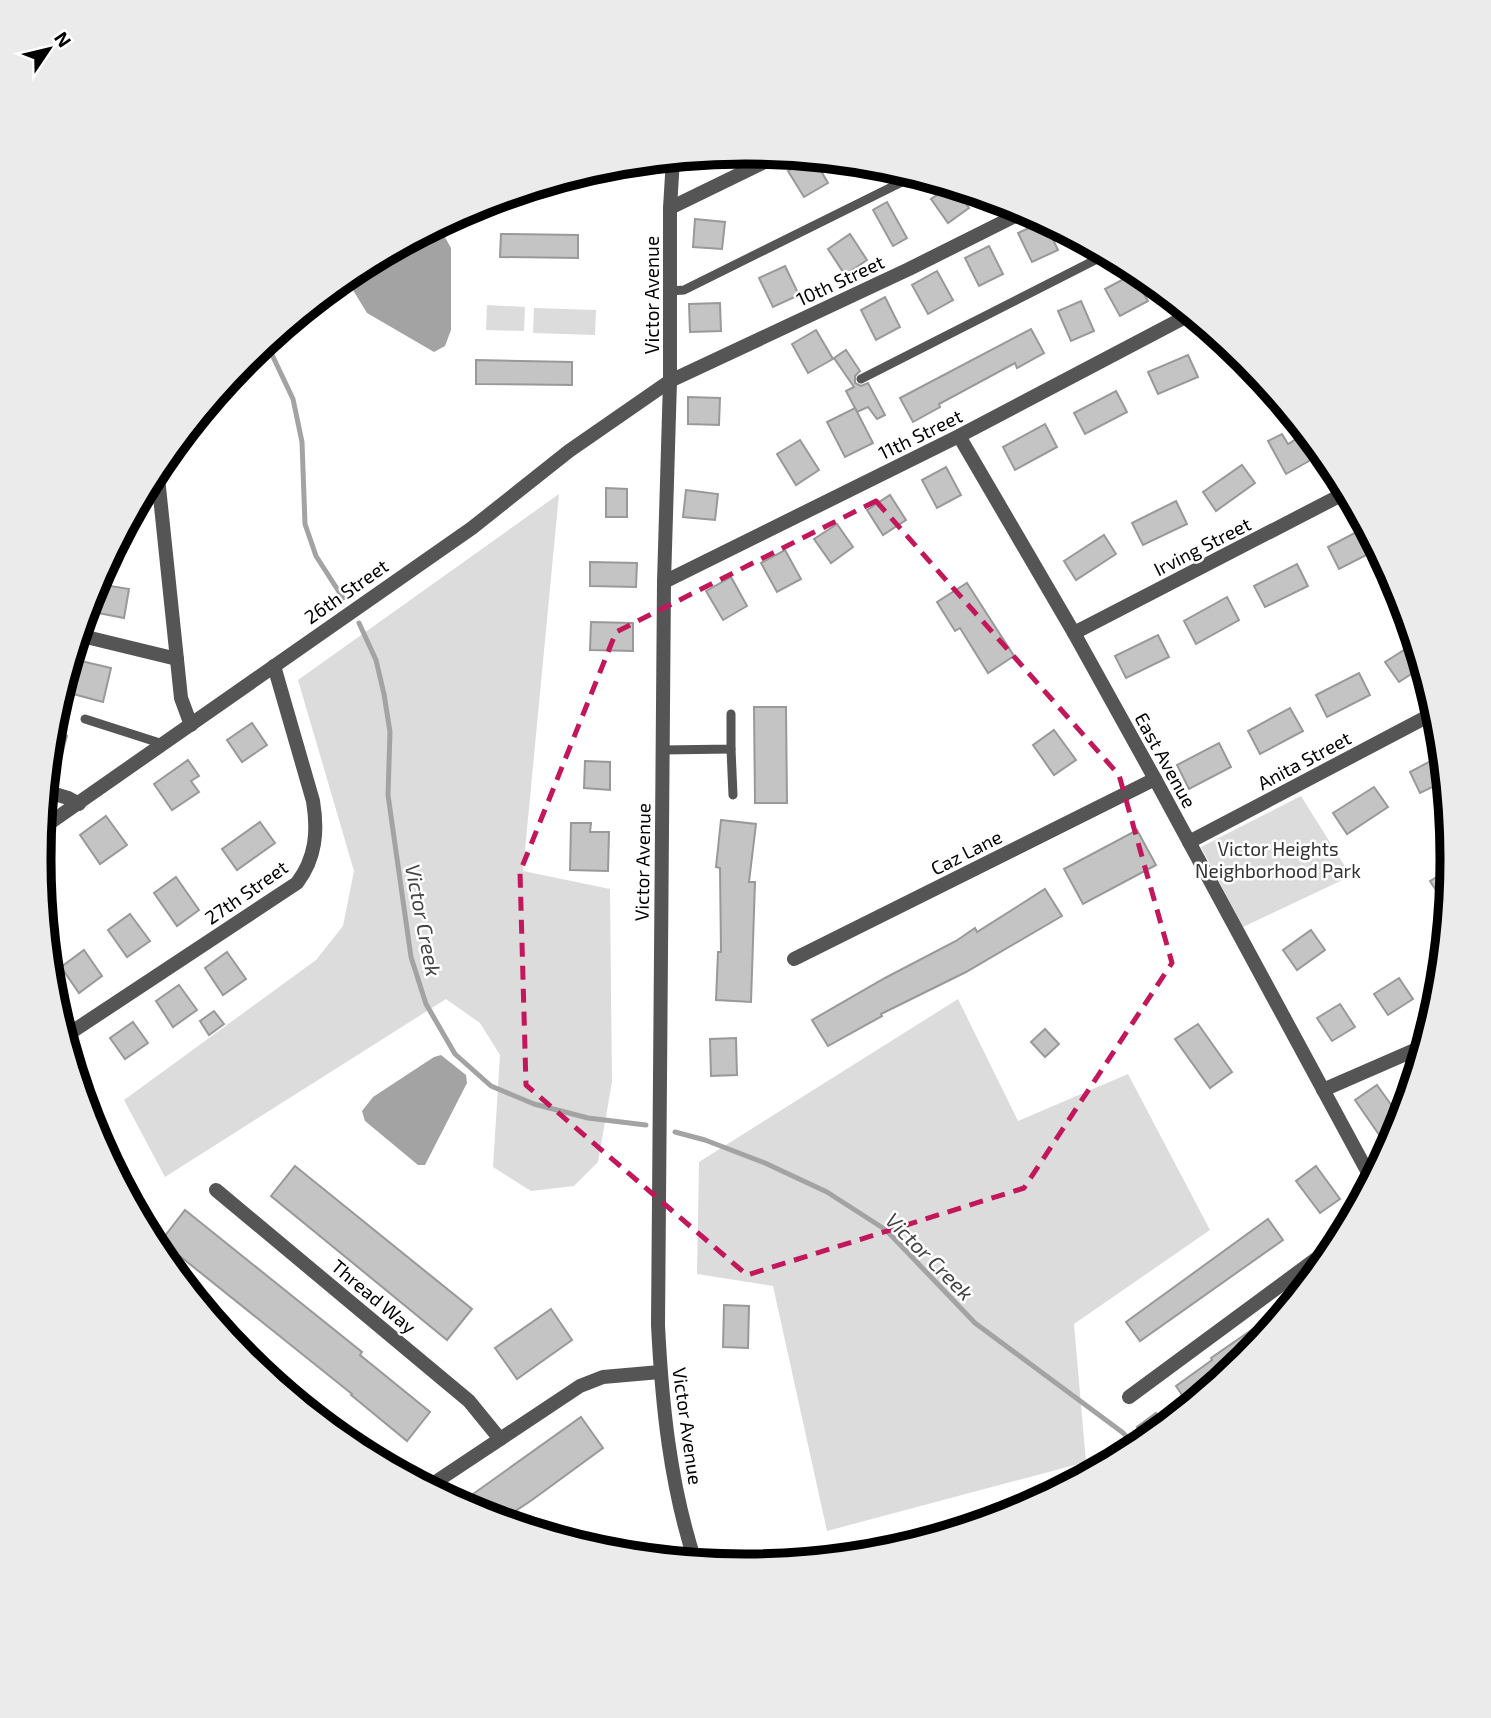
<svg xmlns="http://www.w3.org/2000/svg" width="1491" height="1718" font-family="'Exo 2',sans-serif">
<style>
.green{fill:#dcdcdc}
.water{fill:#a3a3a3}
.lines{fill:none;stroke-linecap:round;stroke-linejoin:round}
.stream{stroke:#a3a3a3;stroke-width:5}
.building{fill:#c4c4c4;stroke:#999;stroke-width:2}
.service{stroke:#555;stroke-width:9}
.minor{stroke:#555;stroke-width:14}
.tertiary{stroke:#555;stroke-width:14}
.marked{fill:none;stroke:#c2185b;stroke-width:5;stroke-dasharray:14 9;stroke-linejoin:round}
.labels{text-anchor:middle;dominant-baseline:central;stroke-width:5;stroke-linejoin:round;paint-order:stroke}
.street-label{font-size:19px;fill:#000;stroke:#fff}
.park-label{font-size:19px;fill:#333;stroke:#fff}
.water-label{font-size:21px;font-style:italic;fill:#444;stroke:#fff}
.rim{fill:none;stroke:#000;stroke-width:9}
</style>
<rect width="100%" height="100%" fill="#fff"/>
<g class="green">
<polygon points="487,305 525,307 524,331 486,330"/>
<polygon points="534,308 596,310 595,335 533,333"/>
<polygon points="559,494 523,871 610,889 612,1082 598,1162 574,1186 531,1191 493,1167 500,1055 480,1023 446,999 165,1177 124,1100 316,960 343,926 354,871 298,680"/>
<polygon points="1301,796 1351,876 1243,927 1201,847"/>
<polygon points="958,999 1018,1121 1128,1074 1210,1230 1074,1324 1086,1462 827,1531 773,1286 697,1274 699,1162"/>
</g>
<g class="water">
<polygon points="436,227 441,230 451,248 451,330 445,346 434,352 367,313 345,277 353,271"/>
<polygon points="441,1055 466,1075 467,1083 425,1165 418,1165 365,1121 362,1111 373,1097 434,1057"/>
</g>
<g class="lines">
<g class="stream">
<polyline points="266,342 293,399 302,442 305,524 316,556 343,598"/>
<polyline points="359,623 376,660 384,694 390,732 388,795 411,957 426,1004 455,1054 491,1086 534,1104 588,1118 646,1125"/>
<polyline points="675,1132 705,1140 765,1163 827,1192 886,1230 975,1323 1122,1432 1138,1447"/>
</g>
</g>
<g class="building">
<polygon points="809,158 814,159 828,183 804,197 788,171"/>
<polygon points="950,186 955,187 969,208 948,223 931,199"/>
<polygon points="887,202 907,238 893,246 873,210"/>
<polygon points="695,219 725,222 722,249 693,247"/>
<polygon points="1044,221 1058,250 1032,262 1018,233"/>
<polygon points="501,234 578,235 578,258 500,257"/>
<polygon points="850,234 867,260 845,275 828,249"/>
<polygon points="989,246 1003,274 979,286 965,258"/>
<polygon points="785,266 799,295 773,307 759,278"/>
<polygon points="937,271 953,300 928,314 912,285"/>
<polygon points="1133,274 1148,301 1120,316 1105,289"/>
<polygon points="885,297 900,327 876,340 861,310"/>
<polygon points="1081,301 1094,331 1071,341 1058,311"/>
<polygon points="720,303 721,331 690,332 689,304"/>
<polygon points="1031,329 1044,353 1017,368 1015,363 939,404 940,407 913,422 900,398"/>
<polygon points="816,330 833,359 808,373 792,344"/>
<polygon points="846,350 860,371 855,376 855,383 861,386 868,383 885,415 877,419 868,407 857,412 846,391 854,387 834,358"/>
<polygon points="1188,355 1198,377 1158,394 1148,372"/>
<polygon points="476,360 572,362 572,385 476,384"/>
<polygon points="1116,391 1127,412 1085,434 1074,413"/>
<polygon points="688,397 720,398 719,425 688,424"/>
<polygon points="855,408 873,443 845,457 827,422"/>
<polygon points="1045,424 1057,447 1015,470 1003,447"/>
<polygon points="1306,433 1323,453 1286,474 1268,441 1282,434 1288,444"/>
<polygon points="800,440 819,470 796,485 777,454"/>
<polygon points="1242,465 1255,483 1216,511 1203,492"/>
<polygon points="946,467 961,495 937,508 922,480"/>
<polygon points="606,488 627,489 627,517 606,517"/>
<polygon points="686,490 718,494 715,520 683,517"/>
<polygon points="890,495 906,520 883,535 867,510"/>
<polygon points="1176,501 1187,524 1143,545 1132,523"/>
<polygon points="837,524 853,547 831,563 814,539"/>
<polygon points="1366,527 1378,549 1339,569 1328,547"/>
<polygon points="1104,535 1116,554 1076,580 1064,561"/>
<polygon points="785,550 801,579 777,592 761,563"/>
<polygon points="590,562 637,563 636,587 590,586"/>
<polygon points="1297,564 1308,586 1265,607 1254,586"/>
<polygon points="731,577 747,606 723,620 706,591"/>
<polygon points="967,583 1014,656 988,673 960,628 955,631 937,602"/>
<polygon points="98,584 129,589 124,618 93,612"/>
<polygon points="1227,597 1239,620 1196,644 1184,621"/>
<polygon points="591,622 633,623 633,651 590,650"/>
<polygon points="1158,635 1169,657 1126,678 1115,656"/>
<polygon points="1415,643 1422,667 1399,682 1385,662"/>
<polygon points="81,661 111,668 103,702 73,694"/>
<polygon points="1359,673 1370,695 1327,717 1316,695"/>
<polygon points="754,707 786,707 787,803 755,803"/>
<polygon points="1290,708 1303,731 1260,754 1248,731"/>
<polygon points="252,723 267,745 242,762 227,740"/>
<polygon points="1054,730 1076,760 1054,775 1033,745"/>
<polygon points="51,731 67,736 54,784 46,782"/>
<polygon points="1219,743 1231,767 1189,789 1177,765"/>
<polygon points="1442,755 1445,781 1420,793 1410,772"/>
<polygon points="188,760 199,776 191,781 199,792 172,810 154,784"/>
<polygon points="585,761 610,762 610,790 584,788"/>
<polygon points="1374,787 1388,807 1347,834 1333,813"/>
<polygon points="106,816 127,845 100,864 80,835"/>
<polygon points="721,820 756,824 749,882 755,882 751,1002 716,1000 718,952 721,952 720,868 716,867"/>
<polygon points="260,822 275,843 237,870 222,849"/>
<polygon points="571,823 591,823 590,832 609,832 608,871 570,870"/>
<polygon points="1137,830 1156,865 1083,904 1064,869"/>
<polygon points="1452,868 1449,893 1441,898 1430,881"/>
<polygon points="176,877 199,910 177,926 154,893"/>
<polygon points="1045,889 1062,916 966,972 881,1014 882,1016 828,1046 812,1020 885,978 956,941 975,928 977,932"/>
<polygon points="130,914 150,941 127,957 108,930"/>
<polygon points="1311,930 1325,950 1297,970 1283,950"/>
<polygon points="84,950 102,976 79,993 61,967"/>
<polygon points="227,952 246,979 223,995 205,968"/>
<polygon points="1399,978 1413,999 1388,1015 1374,994"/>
<polygon points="179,985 197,1010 173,1027 156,1001"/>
<polygon points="1340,1004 1355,1027 1332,1041 1317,1018"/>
<polygon points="214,1011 224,1024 209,1035 200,1021"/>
<polygon points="133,1022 148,1043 125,1059 110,1038"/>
<polygon points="1198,1024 1232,1072 1210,1088 1175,1039"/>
<polygon points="1045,1029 1059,1044 1045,1057 1031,1042"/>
<polygon points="736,1038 737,1075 711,1076 710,1039"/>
<polygon points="1377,1085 1402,1120 1389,1149 1355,1100"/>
<polygon points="295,1166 472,1309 447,1340 271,1196"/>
<polygon points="1316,1166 1340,1199 1320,1213 1296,1181"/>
<polygon points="185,1210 362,1352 360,1355 430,1412 407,1441 351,1395 352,1394 161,1241"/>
<polygon points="1268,1219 1283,1240 1140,1341 1126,1322"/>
<polygon points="724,1305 749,1306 748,1348 723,1347"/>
<polygon points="551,1309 572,1340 517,1379 495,1348"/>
<polygon points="1279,1311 1282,1314 1245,1359 1188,1404 1176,1386 1212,1360 1211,1358"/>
<polygon points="1156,1413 1165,1425 1146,1440 1137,1427"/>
<polygon points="581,1417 603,1448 532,1500 502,1520 475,1512 459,1504"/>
</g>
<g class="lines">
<g class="service">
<polyline points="670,291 684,290 916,175"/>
<polyline points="861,379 1107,254"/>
<polyline points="85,719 163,744"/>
<polyline points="731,749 733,795"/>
<polyline points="663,750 731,749 731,714"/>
</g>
<g class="minor">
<polyline points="670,208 779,155"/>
<polyline points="959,436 1074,633 1155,779 1372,1180"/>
<polyline points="157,468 181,698 191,725"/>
<polyline points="664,582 959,436 1191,314"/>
<polyline points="1074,633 1347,492"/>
<polyline points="78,635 177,659"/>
<polyline points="45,791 68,798 79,804"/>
<polyline points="41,829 472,528 569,451 670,381 909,269 1025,211"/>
<polyline points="1189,842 1436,712"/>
<polyline points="794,959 1155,779"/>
<path d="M64,1037l233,-154c19,-25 21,-52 16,-82l-39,-135"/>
<polyline points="1323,1090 1424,1046"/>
<polyline points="216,1190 469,1401 500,1439"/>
<polyline points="1129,1397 1339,1242"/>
<polyline points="428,1487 580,1386 603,1377 660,1372"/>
</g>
<path class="tertiary" d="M673,159l-3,49v173l-6,201 -6,743c4,80 12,159 37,236"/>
</g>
<path class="marked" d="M876,501l243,274 53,188 -148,225 -277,87 -221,-190 -6,-213 96,-240z"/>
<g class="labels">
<g class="street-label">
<text transform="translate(840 280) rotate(-25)">10th Street</text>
<text transform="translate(651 295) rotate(-90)">Victor Avenue</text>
<text transform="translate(920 434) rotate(-26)">11th Street</text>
<text transform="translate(1202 546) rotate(-27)">Irving Street</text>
<text transform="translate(346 591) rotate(-35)">26th Street</text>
<text transform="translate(1166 760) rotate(61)">East Avenue</text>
<text transform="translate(1304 760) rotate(-28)">Anita Street</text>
<text transform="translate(966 852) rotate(-27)">Caz Lane</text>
<text transform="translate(642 862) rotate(-89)">Victor Avenue</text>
<text transform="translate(246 892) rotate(-35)">27th Street</text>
<text transform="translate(374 1296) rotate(40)">Thread Way</text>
<text transform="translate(688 1426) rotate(82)">Victor Avenue</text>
</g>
<g class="park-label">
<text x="1278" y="848">Victor Heights<tspan x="1278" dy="22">Neighborhood Park</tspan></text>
</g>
<g class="water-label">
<text transform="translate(424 920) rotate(79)">Victor Creek</text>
<text transform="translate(930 1256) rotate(45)">Victor Creek</text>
</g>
</g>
<path d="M0 0H1491V1718H0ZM745 164H746A694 694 0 0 1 1440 858V860A694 694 0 0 1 746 1554H745A694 694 0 0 1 51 860V858A694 694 0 0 1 745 164Z" fill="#ebebeb" fill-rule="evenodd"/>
<path class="rim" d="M745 164H746A694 694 0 0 1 1440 858V860A694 694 0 0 1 746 1554H745A694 694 0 0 1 51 860V858A694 694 0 0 1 745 164Z"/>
<g transform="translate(49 49) rotate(55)" stroke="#ffffff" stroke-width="5" paint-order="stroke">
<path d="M0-5L12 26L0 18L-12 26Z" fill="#000000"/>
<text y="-10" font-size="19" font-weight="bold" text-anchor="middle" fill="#000000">N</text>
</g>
</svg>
